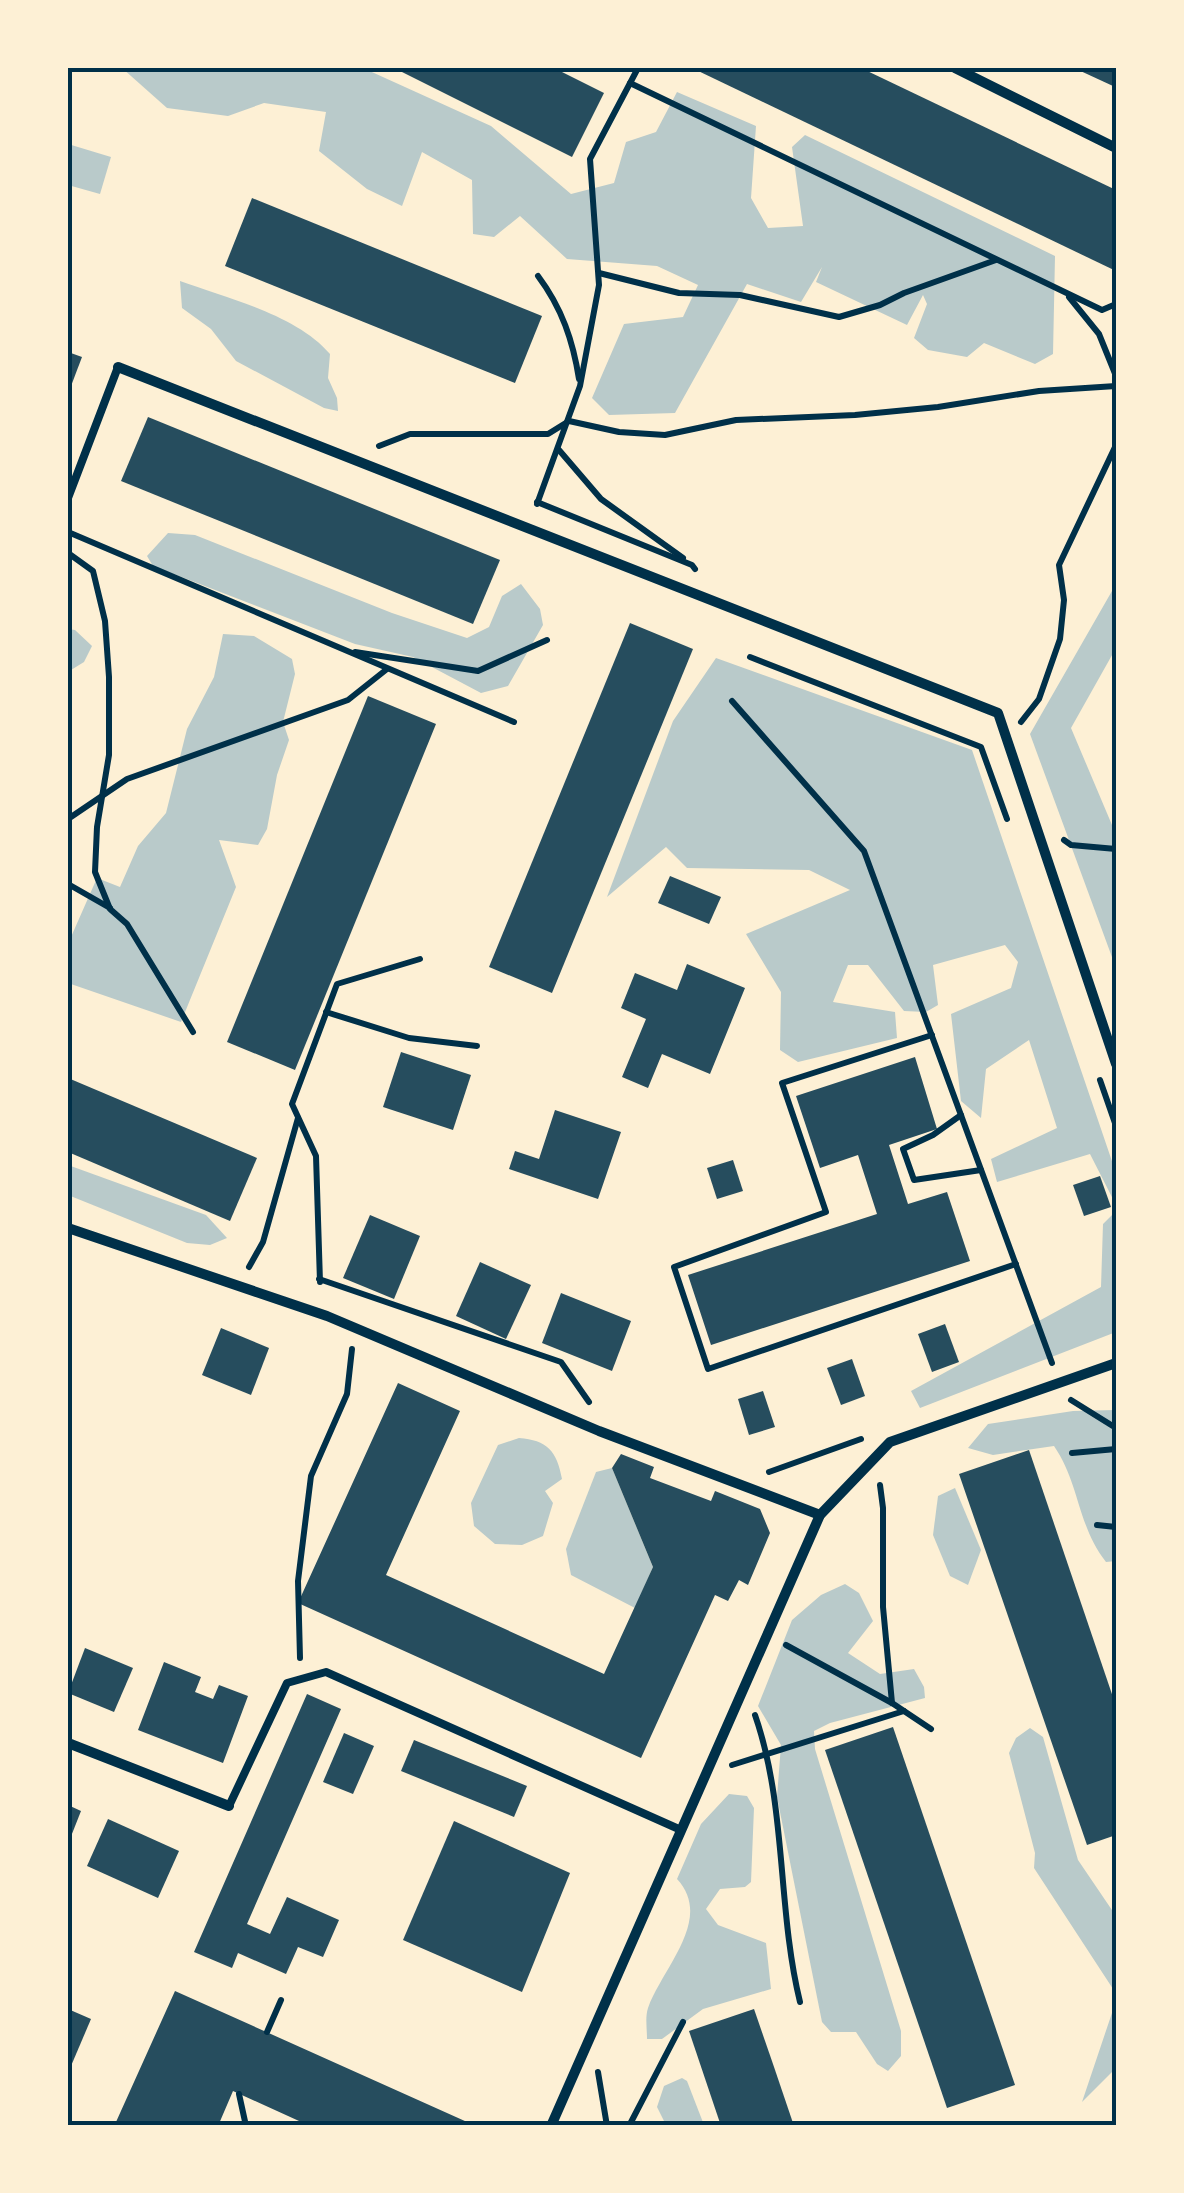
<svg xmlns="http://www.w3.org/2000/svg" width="1184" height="2193" font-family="'DM Sans',sans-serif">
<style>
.green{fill:#b9caca}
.building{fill:#264d5e}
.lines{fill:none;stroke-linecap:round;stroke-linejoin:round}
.path{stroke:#003049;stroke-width:6}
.service{stroke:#003049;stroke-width:8}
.minor{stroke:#003049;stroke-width:10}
.neatline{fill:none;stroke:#003049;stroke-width:4}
</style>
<rect width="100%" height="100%" fill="#fdf0d5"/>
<g class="green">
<polygon points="122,68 363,68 491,126 571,194 614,183 626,142 656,132 677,92 756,126 751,198 768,228 803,226 792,147 805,135 1055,256 1053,354 1035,364 984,343 967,357 928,350 914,338 927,304 923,295 907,325 816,282 822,267 801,302 747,284 675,413 609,415 592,398 624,324 683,317 698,285 657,266 567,259 520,216 494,237 473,234 472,180 422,152 402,206 367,189 319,151 326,112 264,103 228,116 167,108"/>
<polygon points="68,144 111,157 100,194 68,185"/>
<path d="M180,281c47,17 117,34 150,73l-2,24 9,20 1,13 -14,-3 -88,-47 -25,-32 -29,-21z"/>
<polygon points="168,533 195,535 392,613 467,638 489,627 502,596 521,584 540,609 543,625 508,686 481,693 413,657 355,644 153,566 147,556"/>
<polygon points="1116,584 1116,648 1071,728 1112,825 1116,828 1116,968 1030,734"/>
<polygon points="68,629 75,630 92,646 84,662 71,670 68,670"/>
<polygon points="223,634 254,636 292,659 295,674 283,722 289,740 277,775 267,829 258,845 219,840 236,887 181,1022 68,983 68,937 71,937 97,878 120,887 138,846 166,813 187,729 214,677"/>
<polygon points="716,658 972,750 1116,1173 1116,1205 1090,1154 997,1182 991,1159 1057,1128 1029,1040 986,1069 981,1118 961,1101 951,1014 1011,988 1018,962 1005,945 933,965 938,1005 926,1012 904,1011 868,965 848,965 833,1002 895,1012 897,1038 798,1062 780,1050 781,992 746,934 850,890 809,870 687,868 666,847 607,897 673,721"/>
<polygon points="68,1165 206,1215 227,1238 210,1245 187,1243 68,1195"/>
<polygon points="1116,1211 1116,1332 920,1408 911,1391 1101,1287 1103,1224"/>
<path d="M1115,1410l1,151 -10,1c-29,-37 -26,-78 -52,-116l-61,9 -25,-7 20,-24 85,-13z"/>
<path d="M519,1438c28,2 38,13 43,41l-17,12 8,12 -10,33 -21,9 -27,-1 -21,-18 -3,-23 27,-58z"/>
<polygon points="612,1468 653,1567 635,1608 571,1575 566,1549 596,1472"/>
<polygon points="955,1488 981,1550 968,1585 950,1576 933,1535 938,1496"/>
<polygon points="845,1584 859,1593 873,1621 848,1653 880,1674 914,1669 924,1687 925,1698 830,1723 814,1731 815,1749 901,2031 901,2056 888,2071 877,2064 856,2032 831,2032 822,2022 777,1797 781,1745 758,1706 792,1620 821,1595"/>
<polygon points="1030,1728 1043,1737 1078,1860 1116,1916 1116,2068 1082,2102 1114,2007 1115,1992 1034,1868 1035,1853 1009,1753 1016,1738"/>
<path d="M729,1794l18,2 7,12 -3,74 -6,5 -25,2 -14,20 12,16 48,18 5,46 -68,20 -41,30h-15c0,-10 -2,-22 1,-31 15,-41 66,-89 29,-129l24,-55z"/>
<polygon points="682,2078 687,2081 704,2125 666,2125 657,2107 664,2086"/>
</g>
<g class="building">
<polygon points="394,68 554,68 604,93 572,157"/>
<polygon points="692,68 861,68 1116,190 1116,271"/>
<polygon points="1074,68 1116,68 1116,78 1113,86"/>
<polygon points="252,198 542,316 515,383 225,266"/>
<polygon points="68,352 82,357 68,394"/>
<polygon points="148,417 500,560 473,624 121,481"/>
<polygon points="630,623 693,649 552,993 489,967"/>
<polygon points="368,696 436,724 295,1070 227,1042"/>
<polygon points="670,876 721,897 709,924 658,903"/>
<polygon points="687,964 745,988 710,1074 662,1054 648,1088 622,1077 646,1019 621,1008 635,973 677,990"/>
<polygon points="401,1052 471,1075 453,1130 383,1107"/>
<polygon points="915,1057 937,1129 889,1145 908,1204 947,1192 970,1261 711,1345 688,1275 877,1214 858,1155 820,1168 796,1096"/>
<polygon points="68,1078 257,1158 230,1221 68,1152"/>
<polygon points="555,1110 621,1132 598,1199 509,1169 515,1151 539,1159"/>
<polygon points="733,1160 743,1191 717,1199 707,1168"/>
<polygon points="1100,1176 1111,1207 1084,1216 1073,1185"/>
<polygon points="370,1215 420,1236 394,1299 343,1278"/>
<polygon points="480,1262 531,1285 506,1339 456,1316"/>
<polygon points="561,1293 631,1321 612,1371 542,1343"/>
<polygon points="945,1324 959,1362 932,1372 918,1334"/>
<polygon points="221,1328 269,1348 251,1395 202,1375"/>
<polygon points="852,1359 865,1396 841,1405 827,1368"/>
<polygon points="398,1383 460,1411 386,1575 604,1674 653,1567 612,1468 621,1454 654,1467 650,1478 711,1501 715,1491 760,1509 770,1533 748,1585 739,1580 728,1601 715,1595 641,1758 298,1603"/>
<polygon points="763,1391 775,1427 749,1435 738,1399"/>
<polygon points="1029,1450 1116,1706 1116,1835 1087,1845 959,1474"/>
<polygon points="85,1648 133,1668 114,1712 68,1693"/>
<polygon points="164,1662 201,1677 195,1692 213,1699 219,1685 248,1696 223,1763 138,1730"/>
<polygon points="307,1694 341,1709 247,1924 270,1934 287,1897 339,1920 323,1957 298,1947 286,1974 238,1953 232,1968 194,1952"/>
<polygon points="893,1727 1015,2085 947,2108 825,1750"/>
<polygon points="344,1733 374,1746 353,1794 323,1782"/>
<polygon points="414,1740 527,1786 514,1817 401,1771"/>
<polygon points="68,1805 81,1811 68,1844"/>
<polygon points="108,1819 179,1851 158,1898 87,1866"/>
<polygon points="454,1821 570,1873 522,1992 403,1940"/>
<polygon points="175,1991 476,2126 310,2126 233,2091 218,2126 123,2126 116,2122"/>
<polygon points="68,2009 91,2019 68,2073"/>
<polygon points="754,2009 773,2064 794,2126 721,2126 689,2031"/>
</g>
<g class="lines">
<g class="path">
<polyline points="630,83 1102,310 1116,304"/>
<polyline points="599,273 679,293 740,295 839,317 880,305 904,293 996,260"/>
<path d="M538,276c24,32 35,65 41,103"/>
<polyline points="1069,297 1099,334 1116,376"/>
<polyline points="379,446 410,434 548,434 569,421 619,432 665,435 736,420 855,415 938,407 1039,391 1116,386"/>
<polyline points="559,450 601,499 683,558"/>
<polyline points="537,502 692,565 695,569"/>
<polyline points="537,504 580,386 599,285 590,159 638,68"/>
<polyline points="68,532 514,722"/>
<polyline points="68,553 93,571 105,621 109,677 109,755 97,827 95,872 110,909 127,924 193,1032"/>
<polyline points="355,652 478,671 547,640"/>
<polyline points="750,657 981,747 1007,819"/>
<polyline points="732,701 864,851 1052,1363"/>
<polyline points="1021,722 1039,699 1060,639 1064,600 1059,565 1116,445"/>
<polyline points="68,819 127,779 348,700 387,669"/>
<polyline points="1064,840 1071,845 1116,849"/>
<polyline points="68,884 110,908"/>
<polyline points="326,1012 409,1038 477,1046"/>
<polyline points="932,1035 782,1083 826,1212 674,1267 708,1369 1016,1264"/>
<polyline points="1100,1080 1116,1126"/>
<polyline points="961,1115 933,1135 903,1149 914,1180 981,1170"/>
<polyline points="249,1267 263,1242 298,1118"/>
<polyline points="319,1279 561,1362 589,1402"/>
<polyline points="320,1282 316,1156 292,1104 337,984 420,959"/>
<polyline points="1071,1400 1116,1428"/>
<polyline points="1072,1453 1116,1449"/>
<polyline points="769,1472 861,1439"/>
<polyline points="880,1485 883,1508 883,1607 892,1703"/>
<polyline points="1097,1525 1116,1527"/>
<polyline points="786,1645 892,1703 931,1729"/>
<polyline points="300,1658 298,1581 311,1476 347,1394 352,1349"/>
<path d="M755,1715c32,92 22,193 45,287"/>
<polyline points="732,1765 904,1711"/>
<polyline points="267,2032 281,2000"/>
<polyline points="598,2072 607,2126"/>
<polyline points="239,2094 246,2126"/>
<polyline points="629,2126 683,2022"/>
</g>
<g class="service">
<polyline points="68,498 118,367"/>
<polyline points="229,1806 287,1683 326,1672 681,1830"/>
</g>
<g class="minor">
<polyline points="955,68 1116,148"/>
<polyline points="118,367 998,713 1116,1064"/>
<polyline points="68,1228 327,1316 599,1431 820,1515"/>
<polyline points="68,1743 229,1806"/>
<polyline points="551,2126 820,1515 890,1442 1116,1363"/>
</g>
</g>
<rect width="1184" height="2193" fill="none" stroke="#fdf0d5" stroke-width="140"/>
<rect x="70" y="70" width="1044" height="2053" class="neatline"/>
</svg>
